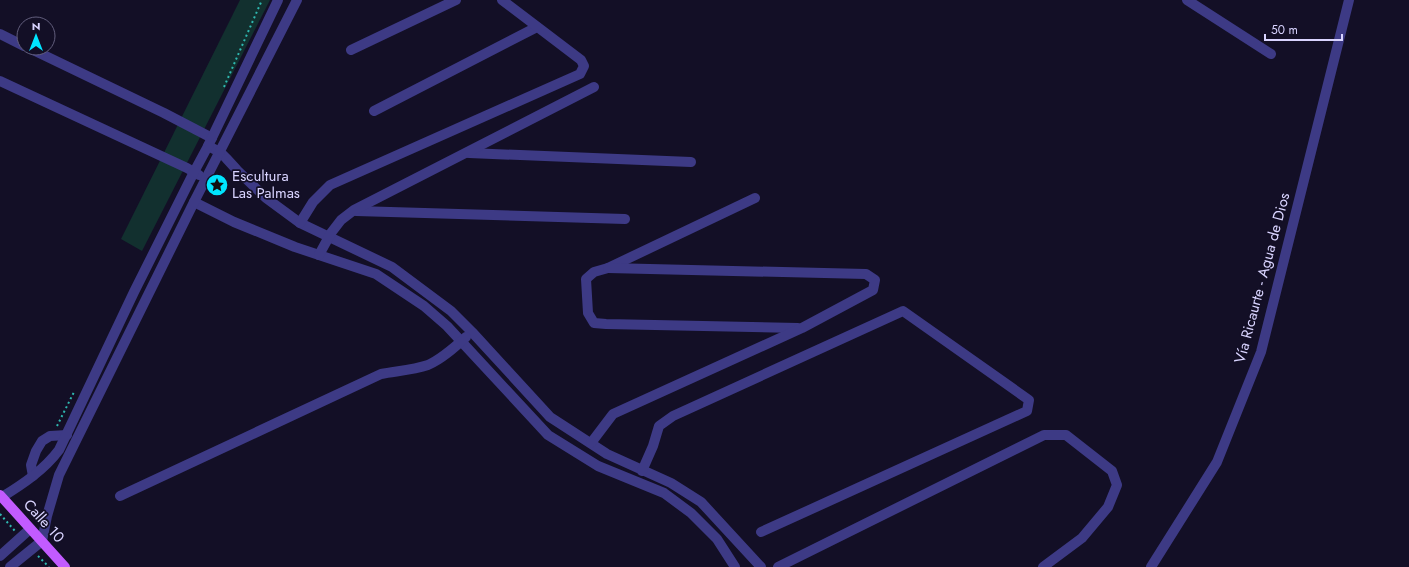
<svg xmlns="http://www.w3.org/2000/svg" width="1409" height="567" font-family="Jost,sans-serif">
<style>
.green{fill:#12302f}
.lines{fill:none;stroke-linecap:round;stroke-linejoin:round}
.path{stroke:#2fb8b0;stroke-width:2;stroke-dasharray:2 3;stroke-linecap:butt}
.minor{stroke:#3d3a85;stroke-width:10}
.major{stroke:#c25bff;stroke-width:10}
.labels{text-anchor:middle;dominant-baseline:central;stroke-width:3.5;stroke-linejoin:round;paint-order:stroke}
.poi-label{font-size:15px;fill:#d9d4ff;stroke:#130f26;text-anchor:start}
.street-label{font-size:15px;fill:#d9d4ff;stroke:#130f26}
</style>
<rect width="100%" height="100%" fill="#130f26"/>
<polygon class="green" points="240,0 270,0 142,251 121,239"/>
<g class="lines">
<g class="path">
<polyline points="224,87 262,0"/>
<polyline points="57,426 74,392"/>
<polyline points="0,514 15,531"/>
<polyline points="38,556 49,567"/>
</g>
<g class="minor">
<polyline points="1187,0 1271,54"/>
<polyline points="0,34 24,46"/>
<polyline points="29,48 164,113 212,138"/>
<polyline points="351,50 456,0"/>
<polyline points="0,81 187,168 199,175"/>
<polyline points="374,111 537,27"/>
<polyline points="208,146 220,152 226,158 237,170 266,198 300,223 392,267 451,311 472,332 550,417 607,454 671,483 701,502 761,567"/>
<polyline points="469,153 691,162"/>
<polyline points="755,198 608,268 594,272 586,279 588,313 594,323 606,324 798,328"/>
<polyline points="194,202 234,222 295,247 376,274 424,306 447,326 548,435 598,466 664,493 691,513 717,539 735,567"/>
<polyline points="356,211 625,219"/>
<polyline points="300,223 313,202 330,185 580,74 584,66 581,60 502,0"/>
<polyline points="319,255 331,233 341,220 354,210 594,87"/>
<polyline points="591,443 613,414 802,328 873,290 875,280 866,274 608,268"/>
<polyline points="642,471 653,446 659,426 673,416 903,311 1029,400 1027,411 761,532"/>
<polyline points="33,476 31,465 36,451 42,441 50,436 67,435"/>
<path d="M120,496l261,-122c16,-3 32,-4 47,-9 14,-6 27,-18 38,-28"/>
<path d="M2,497c21,-13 42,-27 57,-47l75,-158 60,-120 14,-26 70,-146"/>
<polyline points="0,556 30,529"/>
<polyline points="10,567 42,541 47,516 59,475 194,202 297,0"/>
<polyline points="778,567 1044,435 1066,435 1112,471 1117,485 1108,507 1082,538 1043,567"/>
<polyline points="1151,567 1217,462 1261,352 1349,0"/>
</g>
<polyline class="major" points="0,495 65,567"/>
</g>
<defs>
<g id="sight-disc" transform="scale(1.15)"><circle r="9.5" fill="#00e5ff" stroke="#130f26"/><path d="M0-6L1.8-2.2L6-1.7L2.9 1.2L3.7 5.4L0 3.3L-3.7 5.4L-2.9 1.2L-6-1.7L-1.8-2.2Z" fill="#111"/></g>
</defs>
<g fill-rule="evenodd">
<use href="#sight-disc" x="217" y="185"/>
</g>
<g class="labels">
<g class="poi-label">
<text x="232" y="176">Escultura<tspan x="232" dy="17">Las Palmas</tspan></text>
</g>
<g class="street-label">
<text transform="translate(1262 278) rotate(-75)">Vía Ricaurte - Agua de Dios</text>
<text transform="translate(44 521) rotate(48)">Calle 10</text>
</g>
</g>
<g transform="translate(36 36)"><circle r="19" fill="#130f26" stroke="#625e7d"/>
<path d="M0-3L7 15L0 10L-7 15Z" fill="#00e5ff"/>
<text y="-6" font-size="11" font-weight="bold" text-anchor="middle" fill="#d9d4ff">N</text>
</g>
<path d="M1265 34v6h77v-6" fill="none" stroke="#d9d4ff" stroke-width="2"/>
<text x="1271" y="34" font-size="12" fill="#d9d4ff" stroke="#130f26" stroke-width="3" paint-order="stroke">50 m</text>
</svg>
